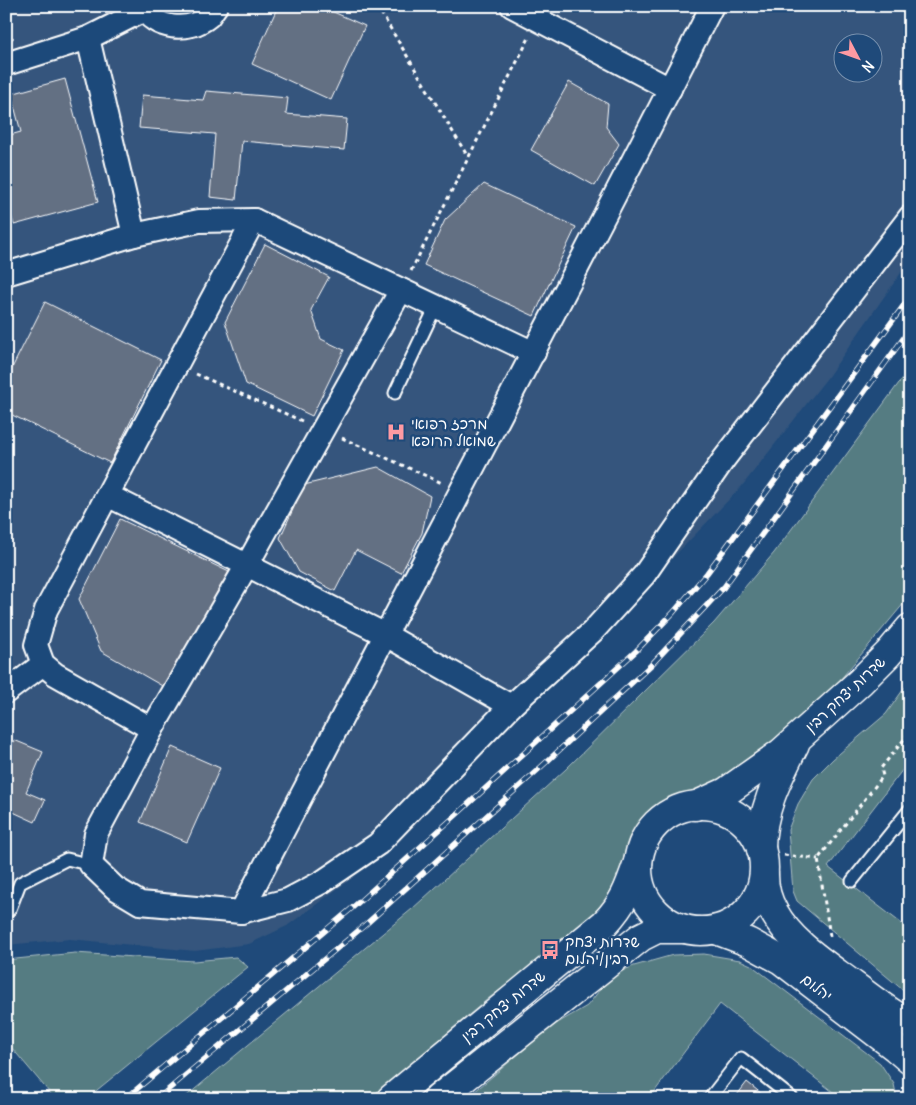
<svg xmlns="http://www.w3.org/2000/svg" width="916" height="1105" font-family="Delius,'Playpen Sans Hebrew',sans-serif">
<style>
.built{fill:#34557d;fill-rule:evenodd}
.green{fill:#547b82;stroke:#aabdc0}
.building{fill:#646f83;stroke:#fff}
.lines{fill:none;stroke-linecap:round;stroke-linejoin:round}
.service-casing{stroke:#fff;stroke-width:15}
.minor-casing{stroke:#fff;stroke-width:26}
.tertiary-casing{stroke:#fff;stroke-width:31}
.secondary-casing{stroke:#fff;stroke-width:31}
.path{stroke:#fff;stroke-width:3;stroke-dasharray:4 4;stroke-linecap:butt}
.service{stroke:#1f4a7a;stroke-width:11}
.minor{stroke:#1f4a7a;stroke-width:22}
.tertiary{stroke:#1f4a7a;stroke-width:28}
.secondary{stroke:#1f4a7a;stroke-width:28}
.rail-casing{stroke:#fff;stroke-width:5.5}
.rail{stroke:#1f4a7a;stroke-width:4;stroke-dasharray:11;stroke-linecap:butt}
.labels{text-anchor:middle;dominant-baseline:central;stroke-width:5;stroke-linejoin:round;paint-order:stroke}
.poi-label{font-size:15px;fill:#fff;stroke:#1f4a7a;text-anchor:start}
.street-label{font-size:15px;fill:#fff;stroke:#1f4a7a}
</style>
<rect width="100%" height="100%" fill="#1f4a7a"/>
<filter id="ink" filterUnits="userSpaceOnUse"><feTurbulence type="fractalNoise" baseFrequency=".02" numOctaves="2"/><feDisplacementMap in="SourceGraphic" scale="10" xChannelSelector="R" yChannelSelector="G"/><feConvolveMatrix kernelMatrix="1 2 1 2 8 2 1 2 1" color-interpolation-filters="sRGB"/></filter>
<g filter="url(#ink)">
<path class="built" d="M6,6h904v254l-83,118 -85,108 -349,362 -106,78 -38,18 -54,7 -125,-12 -64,6zM844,42h30v30h-30z"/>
<g class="green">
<polygon points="910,368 910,596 809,717 751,765 693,793 667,802 636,842 621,884 593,921 489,998 369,1099 183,1099 412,909 566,769 714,623 774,553"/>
<polygon points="910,680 910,760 828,867 910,930 910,996 797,901 793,891 788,830 798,804 813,779 833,759 886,714"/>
<polygon points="75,953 194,961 236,957 248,967 86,1099 55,1099 6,1041 6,960"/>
<polygon points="704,954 740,960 751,965 880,1063 894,1084 897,1099 842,1099 720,1004 649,1099 466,1099 549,1028 587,1006 612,975 634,966 673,955"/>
</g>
<g class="building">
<polygon points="278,6 331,6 329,10 365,26 331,100 252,64"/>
<polygon points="65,79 98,202 14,225 6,196 6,136 21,132 11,94"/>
<polygon points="569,82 608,104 606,127 619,144 595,186 531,150"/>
<polygon points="206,91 288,98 286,114 347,119 344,150 242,141 236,200 210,197 215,134 139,128 142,95 203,100"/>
<polygon points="484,184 576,227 534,316 424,265 445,220"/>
<polygon points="265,244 329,277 311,310 321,339 344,350 312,416 246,384 225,322"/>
<polygon points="45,302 161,360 110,463 6,412 6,380"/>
<polygon points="378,467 430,496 422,533 401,573 356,550 335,591 299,572 280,538 304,485"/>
<polygon points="120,519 229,572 164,687 101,651 79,599"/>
<polygon points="14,740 43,752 26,792 45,800 35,822 11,811 6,821 6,759"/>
<polygon points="172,747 220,768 187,842 140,822"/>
<polygon points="747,1082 768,1099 734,1099"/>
</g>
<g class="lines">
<g class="service-casing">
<g id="service">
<polyline points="395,393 436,306"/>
<polyline points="852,881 910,809"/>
<polyline points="6,913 10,909 20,883 67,859 91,865"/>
<polyline points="709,1099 741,1058 793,1099"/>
</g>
</g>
<g class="minor-casing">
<g id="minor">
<path d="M142,6c12,24 47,27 67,10 2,-3 5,-7 7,-10"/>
<polyline points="512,6 670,89"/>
<polyline points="88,38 134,235"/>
<polyline points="6,64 88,38 144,10"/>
<polyline points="6,274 134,235 199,221 254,220 534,353"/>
<polyline points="401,290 247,565 152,729 96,834 91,865 115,888 140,903 241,912 288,900 322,882 378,844 511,706 593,631 644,575 724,459 910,217"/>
<polyline points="109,496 384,634 511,706"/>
<polyline points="6,692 43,664"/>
<polyline points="152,729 55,674 43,664 36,645 46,610 254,220"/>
<path d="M241,912c156,-302 317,-602 471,-906"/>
</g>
</g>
<g class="tertiary-casing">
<g id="tertiary">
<path d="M764,875c0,14 3,25 10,37 17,31 51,52 79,73 18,13 36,28 57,39"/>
<polyline points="716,930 748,942 781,960 896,1048 910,1060"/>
</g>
</g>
<g class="secondary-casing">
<g id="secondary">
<circle cx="701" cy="868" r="63"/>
<polyline points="695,806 726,792 781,753 860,682 888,654 910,628"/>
<path d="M761,849c0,-39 17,-71 34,-105"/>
<path d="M391,1099l214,-176c19,-20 24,-35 33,-61"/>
<polyline points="438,1099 641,937 657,929 683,929"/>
</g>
</g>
<g class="path">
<polyline points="377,6 468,157"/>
<polyline points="329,10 340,6"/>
<polyline points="6,32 13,39"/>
<polyline points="411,271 529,38"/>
<polyline points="196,374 302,421"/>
<polyline points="342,438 442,483"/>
<polyline points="784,855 818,859"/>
<polyline points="830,936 818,859 883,776 881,768 910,732"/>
</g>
<use href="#service" class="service"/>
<use href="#minor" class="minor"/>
<use href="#tertiary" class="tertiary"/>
<use href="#secondary" class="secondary"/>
<g class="rail-casing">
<g id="rail">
<polyline points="125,1099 351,909 454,817 636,651 673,613 707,573 910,297"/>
<polyline points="157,1099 365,925 541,767 651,665 724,587 910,329"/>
</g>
</g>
<use href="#rail" class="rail"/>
</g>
</g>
<defs>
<g id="hospital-bare" transform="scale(1.5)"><path d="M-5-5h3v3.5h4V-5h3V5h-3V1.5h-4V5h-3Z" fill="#ff9aa2" stroke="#1f4a7a" stroke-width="2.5" paint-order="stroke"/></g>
<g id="bus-bare" transform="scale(1.5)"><path d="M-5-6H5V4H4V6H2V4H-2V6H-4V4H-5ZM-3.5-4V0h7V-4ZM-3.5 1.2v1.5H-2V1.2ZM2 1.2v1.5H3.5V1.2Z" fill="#ff9aa2" stroke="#1f4a7a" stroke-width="2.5" paint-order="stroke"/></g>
</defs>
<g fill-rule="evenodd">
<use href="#hospital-bare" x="396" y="432"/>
<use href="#bus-bare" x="550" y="950"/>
</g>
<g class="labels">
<g class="poi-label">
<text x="411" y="423">מרכז רפואי<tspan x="411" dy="17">שמואל הרופא</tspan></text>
<text x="565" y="941">שדרות יצחק<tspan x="565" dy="17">רבין/יהלום</tspan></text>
</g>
<g class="street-label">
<text transform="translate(845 694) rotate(-43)">שדרות יצחק רבין</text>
<text transform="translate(817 987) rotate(38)">יהלום</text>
<text transform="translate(503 1006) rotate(-39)">שדרות יצחק רבין</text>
</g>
</g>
<rect width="916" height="1105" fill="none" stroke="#1f4a7a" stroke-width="25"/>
<rect x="12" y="12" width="891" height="1080" fill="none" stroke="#fff" stroke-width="2" filter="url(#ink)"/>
<g transform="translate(858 58) rotate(131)"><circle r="24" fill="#1f4a7a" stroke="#7992af"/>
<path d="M0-4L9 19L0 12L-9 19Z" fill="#ff9aa2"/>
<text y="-8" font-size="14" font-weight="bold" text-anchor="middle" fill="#ffffff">N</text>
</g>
</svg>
